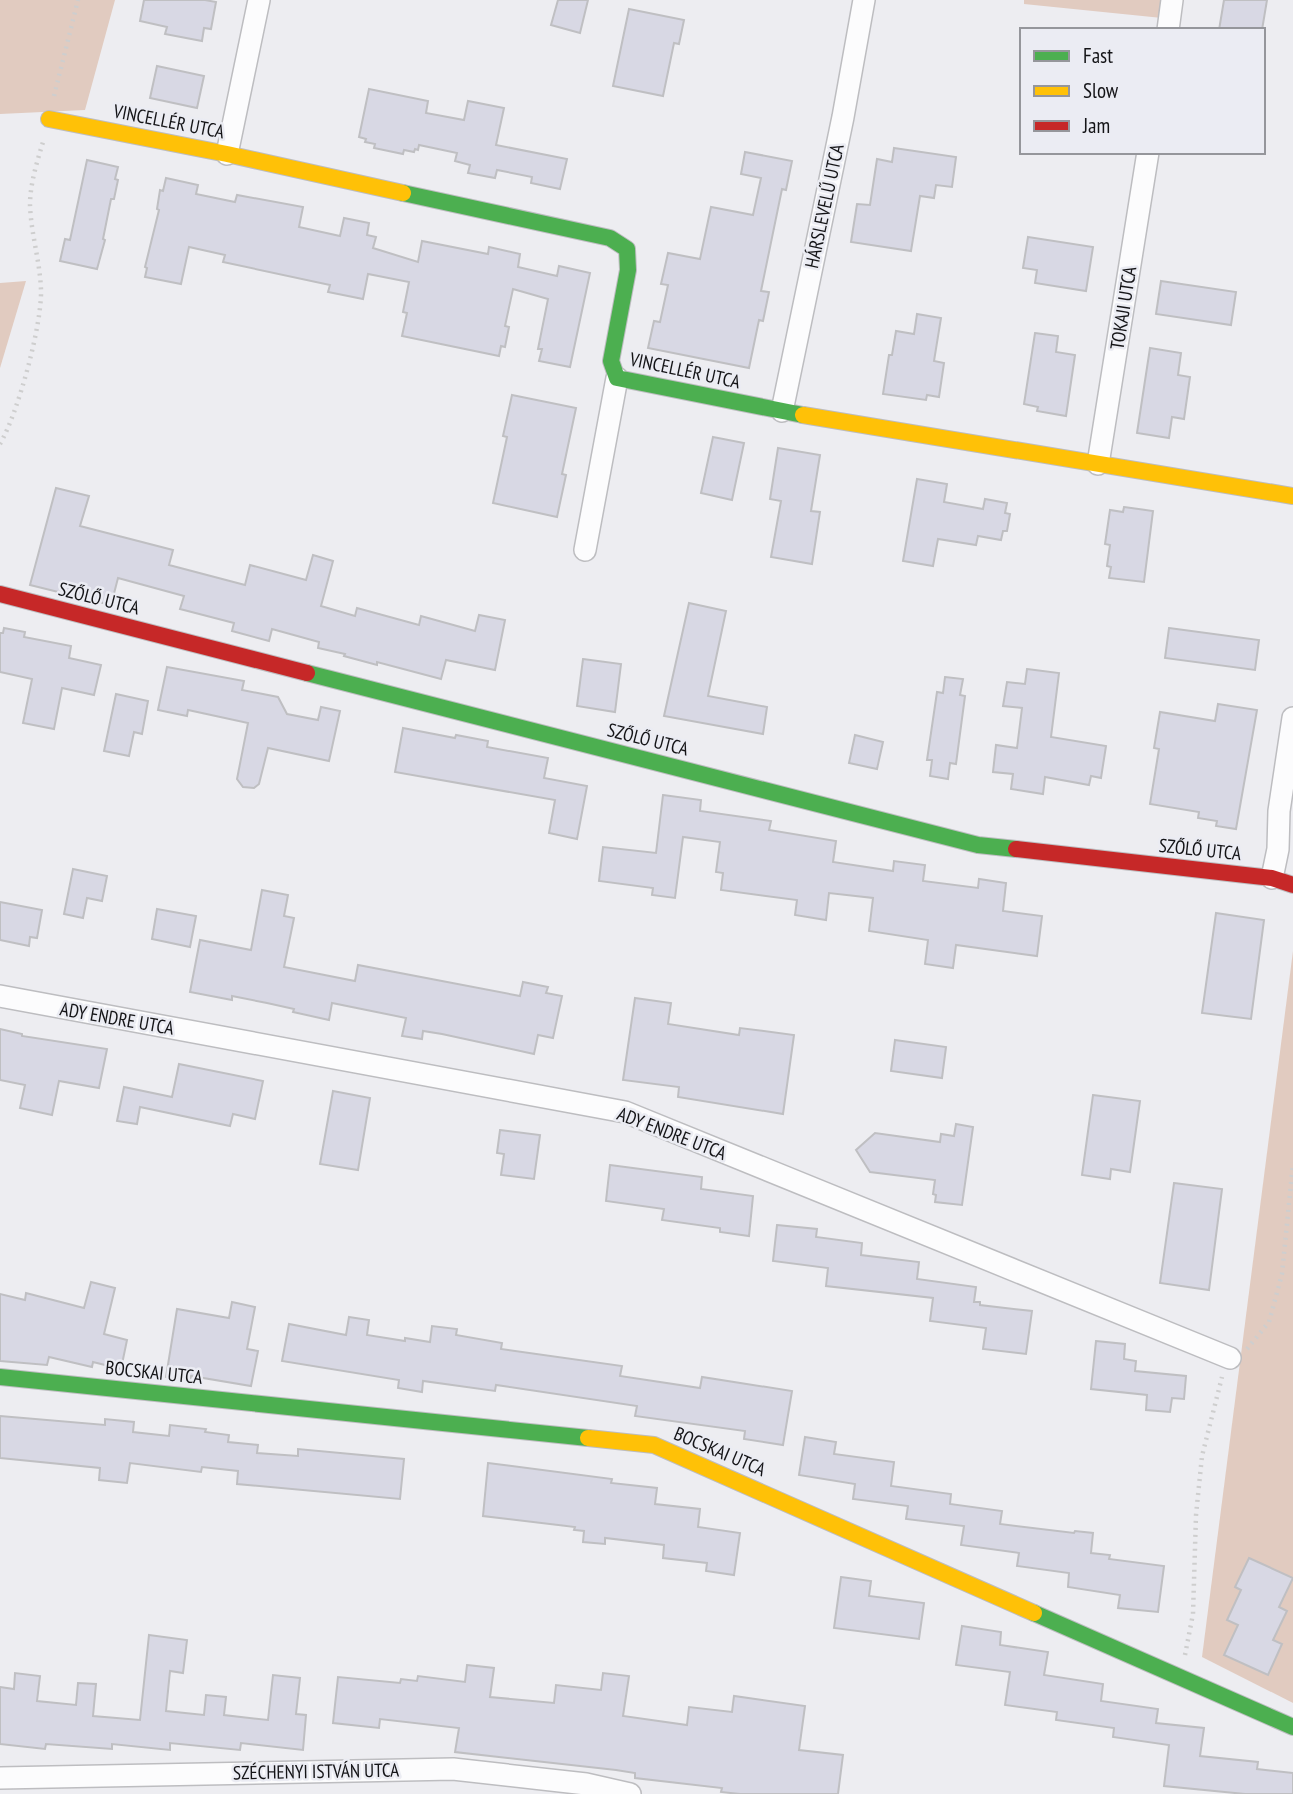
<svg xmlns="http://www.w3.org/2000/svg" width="1293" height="1794" font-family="'PT Sans Narrow',sans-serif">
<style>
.green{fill:#e1cbc0}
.building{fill:#d8d8e4;stroke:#bfbfc2;stroke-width:2}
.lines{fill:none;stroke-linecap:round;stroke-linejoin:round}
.street-casing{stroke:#bdbdc0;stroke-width:24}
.fast-casing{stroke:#bdbdc0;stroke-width:18}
.slow-casing{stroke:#bdbdc0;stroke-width:18}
.jam-casing{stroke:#bdbdc0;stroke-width:18}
.path{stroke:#cecece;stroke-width:4.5;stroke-dasharray:2 5;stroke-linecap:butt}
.street{stroke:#fcfcfd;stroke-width:21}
.fast{stroke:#4caf50;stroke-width:16}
.slow{stroke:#ffc107;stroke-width:16}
.jam{stroke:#c62828;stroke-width:16}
.labels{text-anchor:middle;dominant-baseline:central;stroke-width:5;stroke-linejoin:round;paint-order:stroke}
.street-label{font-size:19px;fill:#141417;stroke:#ebecf3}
</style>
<rect width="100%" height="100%" fill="#ededf1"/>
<g class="green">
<polygon points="0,0 115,0 85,110 0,114"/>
<polygon points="1024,0 1165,0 1162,18 1024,4"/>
<polygon points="26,281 0,368 0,283"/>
<polygon points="1293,951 1293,1703 1202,1657"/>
</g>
<g class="building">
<polygon points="144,0 205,0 216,2 211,29 204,28 202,41 165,34 167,27 140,21"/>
<polygon points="558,0 588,0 580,33 551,25"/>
<polygon points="1224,0 1267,0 1262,30 1219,30"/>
<polygon points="629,9 684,20 679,44 674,43 663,96 613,86"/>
<polygon points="157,66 204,76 197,108 150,98"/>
<polygon points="369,89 428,101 426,113 464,120 468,101 504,108 496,145 567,159 560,189 531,183 532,177 497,170 495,178 468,173 470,165 455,161 457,153 419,145 418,150 415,149 414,152 404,150 403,154 374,148 375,144 365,142 366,139 359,137"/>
<polygon points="894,148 956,157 952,187 936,185 934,198 920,196 911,251 851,242 857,204 870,205 877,159 892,162"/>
<polygon points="745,152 792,161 786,190 782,189 761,291 769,292 763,321 759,320 749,368 648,348 654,321 660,322 668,285 661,284 668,253 700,259 711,207 753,215 761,178 741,174"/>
<polygon points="87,160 118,167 115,179 118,180 114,199 111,199 103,239 105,240 97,269 60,261 65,239 70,240"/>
<polygon points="166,178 198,185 196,194 235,202 237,195 303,207 299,227 340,236 344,218 369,223 367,235 376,237 373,248 418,262 422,241 488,254 489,247 520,254 518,267 557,276 559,266 590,273 570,367 539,361 542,349 538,349 548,299 513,289 505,326 509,327 505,347 501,346 499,356 402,336 407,313 403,312 409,282 368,274 363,299 328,292 330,285 223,262 225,255 189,247 181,284 145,277 147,268 145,267 159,210 157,209 160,190 163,191"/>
<polygon points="1028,237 1093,247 1086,291 1035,283 1037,270 1023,268"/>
<polygon points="1161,281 1236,292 1231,325 1156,314"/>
<polygon points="917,314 941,318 934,361 944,363 939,397 927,395 926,400 883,394 889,355 892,355 896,331 914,334"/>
<polygon points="1035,333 1058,336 1056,352 1075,355 1066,416 1037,411 1038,407 1024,404"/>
<polygon points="1150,348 1181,353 1178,375 1190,377 1184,419 1172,417 1169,438 1137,433"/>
<polygon points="512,395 576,408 562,474 566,475 557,517 493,503 507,437 503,436"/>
<polygon points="713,437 744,443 732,500 701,493"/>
<polygon points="778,448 820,455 811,511 820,512 812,564 771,557 781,501 770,499"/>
<polygon points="917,479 947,484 944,502 983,509 985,499 1007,503 1005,513 1010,514 1007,531 1003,531 1001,540 978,536 976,545 938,539 933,566 903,561"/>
<polygon points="56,488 89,496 80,526 173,550 169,565 245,585 250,565 306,580 313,555 333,561 321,606 355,616 357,608 419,625 421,616 475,631 479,615 505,620 495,670 446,660 441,679 377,662 377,665 344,656 345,654 318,648 319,642 272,629 269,641 232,631 234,623 180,609 184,596 118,578 111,605 30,585"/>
<polygon points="1124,507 1153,511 1144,582 1109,578 1111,567 1107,566 1110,545 1105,544 1110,510 1123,512"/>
<polygon points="689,603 726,611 708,696 767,707 763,734 664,716"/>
<polygon points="4,628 25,632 24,637 71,646 69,658 101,665 94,695 62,688 54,729 23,723 32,679 0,672 0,633 3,633"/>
<polygon points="1169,628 1259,640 1255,670 1165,658"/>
<polygon points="583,659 621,664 615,712 577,706"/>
<polygon points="167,667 244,681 242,690 278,697 287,714 318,720 321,707 340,711 329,761 268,748 259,784 254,788 243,787 237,779 238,774 248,723 188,710 187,716 158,710"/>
<polygon points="1027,669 1059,673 1051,737 1106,746 1101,778 1091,776 1089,785 1045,777 1043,794 1011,789 1013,774 993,772 996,745 1017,748 1022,708 1003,706 1007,682 1025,684"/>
<polygon points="945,677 963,679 960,695 965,696 956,764 950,763 948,779 930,776 932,760 927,760 937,692 943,693"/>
<polygon points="116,694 148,701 142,734 134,732 129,756 104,751"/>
<polygon points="1218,704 1257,710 1236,829 1216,826 1217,821 1198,818 1199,812 1150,804 1159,749 1154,748 1160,712 1215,721"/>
<polygon points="403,728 455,738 456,735 488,741 487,747 548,758 544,778 587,786 577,839 549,833 555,800 395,772"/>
<polygon points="855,735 883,742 877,769 849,763"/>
<polygon points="663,795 701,800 700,811 771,821 769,830 836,841 833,862 893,871 894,861 925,865 923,881 978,888 979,879 1006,883 1003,911 1042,916 1037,956 956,945 953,968 925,964 928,940 869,931 873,898 829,893 826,920 795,915 797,900 721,890 723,873 716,872 720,842 683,837 675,898 652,895 653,888 599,881 603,847 656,853"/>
<polygon points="73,869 107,876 102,901 87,898 83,918 64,914"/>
<polygon points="262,890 288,895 284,916 294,918 284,967 355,981 358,965 520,996 523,982 548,987 546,993 562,996 553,1038 538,1035 534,1054 442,1034 423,1031 422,1039 402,1036 406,1018 332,1003 329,1020 293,1012 294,1009 267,1003 232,996 232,1000 190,992 200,940 251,950"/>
<polygon points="0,902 42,910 37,938 30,937 29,946 0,940"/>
<polygon points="157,909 196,916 190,947 152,939"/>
<polygon points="1216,913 1264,920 1251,1019 1202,1013"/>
<polygon points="635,998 671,1003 668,1024 739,1035 740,1028 794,1035 783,1114 678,1097 679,1087 623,1080"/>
<polygon points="0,1029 22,1034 22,1036 107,1049 99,1088 59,1081 52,1115 20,1108 25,1085 0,1080"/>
<polygon points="895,1040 946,1047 942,1078 891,1071"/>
<polygon points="179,1064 263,1081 255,1119 233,1114 230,1126 140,1107 137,1124 117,1121 124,1087 172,1097"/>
<polygon points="333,1091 370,1098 358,1170 320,1164"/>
<polygon points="1093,1095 1140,1101 1130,1172 1111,1169 1110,1179 1082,1175"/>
<polygon points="956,1124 973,1127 962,1205 935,1202 936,1195 933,1194 935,1180 870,1172 856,1150 875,1133 940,1142 941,1134 954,1136"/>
<polygon points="500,1130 540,1135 534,1179 501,1175 504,1154 497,1153"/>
<polygon points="610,1165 702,1177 701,1189 753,1196 749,1236 720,1232 720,1228 662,1220 664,1209 606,1201"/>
<polygon points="1174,1183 1222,1189 1209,1290 1160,1283"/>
<polygon points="777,1225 817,1229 816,1237 862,1243 861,1255 919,1262 917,1279 976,1287 974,1302 980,1302 980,1305 1032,1311 1026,1354 983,1349 986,1328 930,1321 933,1298 826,1286 828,1268 773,1261"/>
<polygon points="91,1282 115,1288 104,1334 127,1340 121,1369 93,1362 92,1367 49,1357 47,1365 0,1361 0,1294 25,1300 26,1293 84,1308"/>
<polygon points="232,1302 255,1307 247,1349 258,1351 251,1386 191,1376 190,1380 166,1377 177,1309 229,1318"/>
<polygon points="349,1317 369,1320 367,1335 405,1341 405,1338 430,1342 432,1326 457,1329 456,1335 502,1343 501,1349 622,1366 620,1376 700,1388 702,1377 792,1391 783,1445 744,1439 745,1431 635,1416 637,1406 496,1385 495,1391 423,1381 422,1392 398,1388 399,1380 282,1361 289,1324 346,1335"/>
<polygon points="1096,1341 1125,1344 1124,1359 1136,1361 1135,1371 1186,1376 1184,1399 1172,1398 1170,1412 1146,1410 1147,1395 1091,1389"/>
<polygon points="0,1416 105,1425 105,1419 134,1422 133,1432 169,1436 170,1425 206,1429 205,1432 229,1435 228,1442 258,1445 257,1453 298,1456 298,1449 404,1459 400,1499 237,1484 238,1471 202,1467 201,1472 130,1463 127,1483 99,1480 100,1468 0,1458"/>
<polygon points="805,1437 836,1442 834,1454 894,1462 891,1486 951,1494 950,1504 1002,1511 1000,1524 1074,1533 1075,1531 1093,1533 1091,1553 1110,1555 1109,1559 1164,1566 1158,1612 1118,1608 1120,1595 1068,1587 1069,1573 1017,1566 1019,1553 961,1545 964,1526 906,1519 908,1506 853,1499 855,1484 799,1475"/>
<polygon points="488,1463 612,1479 611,1483 657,1488 655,1504 700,1509 698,1527 740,1533 734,1575 706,1571 707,1563 663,1558 664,1545 605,1538 605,1544 583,1542 584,1531 574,1530 575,1527 483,1516"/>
<polygon points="1249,1558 1293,1578 1279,1607 1287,1611 1273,1640 1282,1644 1268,1675 1224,1655 1238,1625 1227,1620 1241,1590 1235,1587"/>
<polygon points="841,1577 871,1581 869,1596 924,1603 919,1639 834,1628"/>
<polygon points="962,1626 1001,1632 1000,1645 1048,1652 1044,1675 1103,1684 1101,1701 1158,1709 1156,1723 1204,1728 1200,1756 1258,1762 1257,1769 1293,1773 1293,1794 1245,1794 1164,1786 1169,1745 1113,1737 1114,1728 1056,1720 1057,1712 1005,1705 1010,1672 956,1665"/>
<polygon points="149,1635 187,1640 183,1673 170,1671 166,1711 204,1715 206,1695 226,1697 224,1715 268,1720 273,1675 300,1678 296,1714 306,1715 303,1750 241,1743 240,1750 170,1743 170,1750 112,1744 112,1749 46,1744 45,1749 0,1744 0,1687 14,1689 15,1673 40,1676 37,1701 76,1705 78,1683 96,1684 93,1716 140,1720"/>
<polygon points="467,1665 494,1668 490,1697 554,1703 556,1685 601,1690 603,1673 629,1676 623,1716 687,1725 689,1707 732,1712 734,1696 805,1706 799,1750 843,1755 838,1794 740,1794 721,1792 722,1788 635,1778 635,1773 616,1770 455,1752 459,1728 380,1719 379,1728 333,1723 338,1677 400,1683 401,1679 417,1681 418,1676 465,1682"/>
</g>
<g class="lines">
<g class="street-casing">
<g id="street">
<polyline points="1168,30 1172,0"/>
<polyline points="227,154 259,0"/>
<polyline points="782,411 843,117 864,0"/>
<polyline points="1098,464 1148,152"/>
<polyline points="585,550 617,378"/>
<polyline points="1272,878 1278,849 1279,811 1293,718"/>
<polyline points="0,996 625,1112 1230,1358"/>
<polyline points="0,1778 453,1769 586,1784 630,1794"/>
</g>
</g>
<g class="fast-casing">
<g id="fast">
<polyline points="403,193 610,238 627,249 628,270 611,361 617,378 803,415"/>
<polyline points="307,673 978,845 1016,849"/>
<polyline points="0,1377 588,1438"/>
<polyline points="1034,1613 1293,1727"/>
</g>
</g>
<g class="slow-casing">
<g id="slow">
<polyline points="49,119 227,154 403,193"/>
<polyline points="803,415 1293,496"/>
<polyline points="588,1438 654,1445 1034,1613"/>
</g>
</g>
<g class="jam-casing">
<g id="jam">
<polyline points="0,594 307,673"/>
<polyline points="1016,849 1272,878 1293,885"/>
</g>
</g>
<g class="path">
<polyline points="54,96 78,0"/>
<path d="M0,444c18,-31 42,-119 41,-154 -1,-29 -10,-56 -11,-85 0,-21 7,-43 13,-63"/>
<polyline points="1247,1349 1269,1322 1282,1274 1293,1163"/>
<polyline points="1185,1655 1193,1614 1196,1515 1202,1456 1222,1377"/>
</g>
<use href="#street" class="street"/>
<use href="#fast" class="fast"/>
<use href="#slow" class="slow"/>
<use href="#jam" class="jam"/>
</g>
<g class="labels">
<g class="street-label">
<text transform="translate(169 121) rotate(11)">VINCELLÉR UTCA</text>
<text transform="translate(824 206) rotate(-78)">HÁRSLEVELŰ UTCA</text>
<text transform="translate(1123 308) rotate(-81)">TOKAJI UTCA</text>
<text transform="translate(685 370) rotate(12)">VINCELLÉR UTCA</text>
<text transform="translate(99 598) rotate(14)">SZŐLŐ UTCA</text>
<text transform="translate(648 739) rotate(14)">SZŐLŐ UTCA</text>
<text transform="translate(1200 849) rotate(6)">SZŐLŐ UTCA</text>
<text transform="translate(117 1018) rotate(10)">ADY ENDRE UTCA</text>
<text transform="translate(672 1133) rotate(21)">ADY ENDRE UTCA</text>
<text transform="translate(154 1372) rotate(6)">BOCSKAI UTCA</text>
<text transform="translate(720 1451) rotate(23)">BOCSKAI UTCA</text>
<text transform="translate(316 1771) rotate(-1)">SZÉCHENYI ISTVÁN UTCA</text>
</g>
</g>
<rect x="1020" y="28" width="245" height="126" fill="#ebecf3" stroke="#95969b" stroke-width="2"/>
<rect x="1034" y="51" width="35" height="10" fill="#4caf50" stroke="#95969b" stroke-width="2"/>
<text x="1083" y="63" font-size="21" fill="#141417">Fast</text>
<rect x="1034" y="86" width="35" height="10" fill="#ffc107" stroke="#95969b" stroke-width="2"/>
<text x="1083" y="98" font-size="21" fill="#141417">Slow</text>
<rect x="1034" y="121" width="35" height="10" fill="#c62828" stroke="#95969b" stroke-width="2"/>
<text x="1083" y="133" font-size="21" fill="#141417">Jam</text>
</svg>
